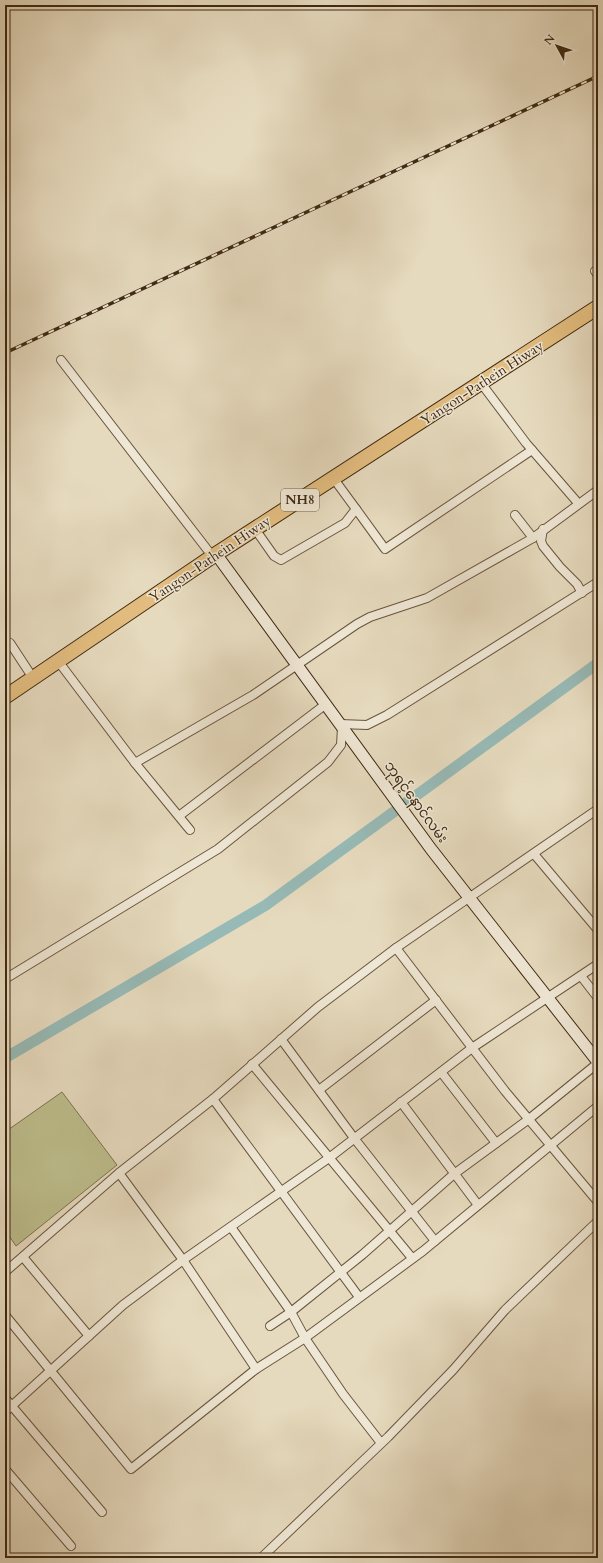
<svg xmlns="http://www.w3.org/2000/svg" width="603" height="1563" font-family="Cardo,'Noto Sans Myanmar',serif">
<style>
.green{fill:#bdbd8c;stroke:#7e734f}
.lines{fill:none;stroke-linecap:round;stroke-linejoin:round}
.river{stroke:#97bab6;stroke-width:11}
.street-casing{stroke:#68553d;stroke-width:10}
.secondary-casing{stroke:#3e2912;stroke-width:13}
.highway-casing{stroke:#3e2912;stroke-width:16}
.street{stroke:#efe7d5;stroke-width:8}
.secondary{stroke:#efe7d5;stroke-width:11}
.highway{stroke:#e3bd7f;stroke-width:14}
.rail-casing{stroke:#3e2912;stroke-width:3.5}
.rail{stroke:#efe7d5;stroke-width:2;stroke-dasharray:6;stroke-linecap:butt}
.labels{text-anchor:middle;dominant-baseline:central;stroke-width:3;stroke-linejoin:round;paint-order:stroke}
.shield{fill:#efe7d5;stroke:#73624c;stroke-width:1}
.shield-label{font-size:13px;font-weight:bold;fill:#3e2912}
.street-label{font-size:14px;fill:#3e2912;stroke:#efe7d5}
</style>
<rect width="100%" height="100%" fill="#e6dabe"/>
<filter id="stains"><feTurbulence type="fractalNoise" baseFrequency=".005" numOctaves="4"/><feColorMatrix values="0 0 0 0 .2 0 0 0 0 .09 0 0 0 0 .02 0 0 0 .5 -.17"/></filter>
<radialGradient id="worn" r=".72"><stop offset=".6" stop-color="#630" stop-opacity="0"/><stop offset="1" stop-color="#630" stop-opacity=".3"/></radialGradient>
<polygon class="green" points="62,1092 117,1165 16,1246 5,1230 5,1132"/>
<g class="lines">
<polyline class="river" points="5,1058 266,905 598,663"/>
<g class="street-casing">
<g id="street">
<polyline points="595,271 598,275"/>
<polyline points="61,360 213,557"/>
<polyline points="481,383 526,443 578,503"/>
<polyline points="356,509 385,549 532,450"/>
<polyline points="515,515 533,538"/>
<polyline points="255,529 274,556 281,560 345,523 356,509 334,479"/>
<polyline points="543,529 541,541 543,546 560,567 577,584 582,593"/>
<polyline points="5,646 10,643 33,678"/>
<polyline points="58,661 135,763 190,830"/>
<polyline points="340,724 367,725 387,715 598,582"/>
<polyline points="135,763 253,695 357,624 370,617 427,598 533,538 598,490"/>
<polyline points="179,816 326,704"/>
<polyline points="534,854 598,930"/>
<polyline points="396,948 505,1091 598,1202"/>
<polyline points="581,976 598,998"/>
<polyline points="5,979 218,849 328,762 341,745 342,727"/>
<polyline points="281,1039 354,1138 435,1241"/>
<polyline points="252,1064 412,1258"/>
<polyline points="441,1072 496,1143"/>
<polyline points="319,1090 436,1000"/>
<polyline points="213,1099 359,1297"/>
<polyline points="401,1102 478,1205"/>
<polyline points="119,1173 183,1260 256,1369"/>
<polyline points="231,1227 291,1312 305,1338 343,1394 381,1443"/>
<polyline points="23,1257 89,1336"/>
<polyline points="5,1272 119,1173 213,1099 318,1007 396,948 598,809"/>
<polyline points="5,1315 131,1469 256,1369 305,1338 423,1251 598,1106"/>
<polyline points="270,1326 291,1312 362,1255 454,1174 529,1119 598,1063"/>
<polyline points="5,1398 102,1512"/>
<polyline points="5,1412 123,1305 183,1260 329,1158 472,1048 598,964"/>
<polyline points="5,1469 71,1546"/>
<polyline points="261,1558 388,1437 453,1370 505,1310 598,1221"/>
</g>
</g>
<g class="secondary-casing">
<polyline id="secondary" points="216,554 431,849 598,1062"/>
</g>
<g class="highway-casing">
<polyline id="highway" points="5,697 216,554 598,307"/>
</g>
<use href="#street" class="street"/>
<use href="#secondary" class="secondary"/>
<use href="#highway" class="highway"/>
<g class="rail-casing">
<polyline id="rail" points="5,353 598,76"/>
</g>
<use href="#rail" class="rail"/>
</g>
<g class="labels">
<rect class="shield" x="281" y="489" width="38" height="22" rx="3"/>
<g class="shield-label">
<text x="300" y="500">NH8</text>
</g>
<g class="street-label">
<text transform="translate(482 383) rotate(-33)">Yangon-Pathein Hiway</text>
<text transform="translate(210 559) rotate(-34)">Yangon-Pathein Hiway</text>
<text transform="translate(416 802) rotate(54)">ဘုရင့်နောင်လမ်း</text>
</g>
</g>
<rect width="603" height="1563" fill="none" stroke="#e6dabe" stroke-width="20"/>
<rect x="6" y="6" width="591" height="1551" fill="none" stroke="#3e2912" stroke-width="2"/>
<rect x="10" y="10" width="583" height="1543" fill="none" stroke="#3e2912"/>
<g transform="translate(557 46) rotate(310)" stroke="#efe7d5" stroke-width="3" paint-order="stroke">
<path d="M0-3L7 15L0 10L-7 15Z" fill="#3e2912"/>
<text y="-6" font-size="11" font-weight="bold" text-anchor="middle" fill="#3e2912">N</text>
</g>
<rect width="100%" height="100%" filter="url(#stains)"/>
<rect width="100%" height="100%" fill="url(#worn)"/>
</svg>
